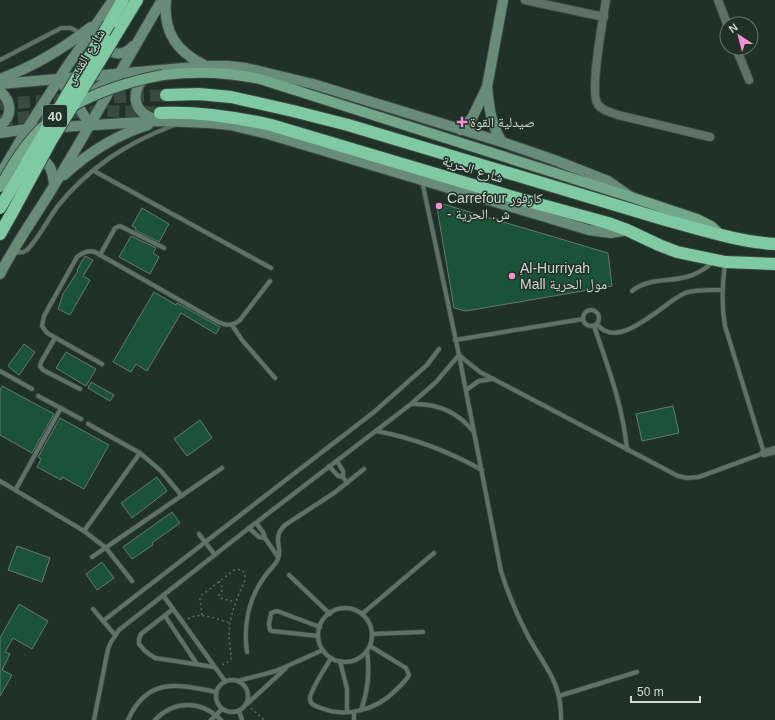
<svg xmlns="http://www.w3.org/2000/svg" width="775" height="720" font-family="Arial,'Noto Naskh Arabic',sans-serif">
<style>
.building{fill:#1b5339;stroke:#66796e}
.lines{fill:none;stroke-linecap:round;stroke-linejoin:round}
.highway-tunnel{stroke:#3a4a41;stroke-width:12;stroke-dasharray:12 6;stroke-linecap:butt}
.lane-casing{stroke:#3c4b43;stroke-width:5.5}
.street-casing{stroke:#3c4b43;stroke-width:10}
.secondary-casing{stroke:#3c4b43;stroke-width:12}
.primary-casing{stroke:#3c4b43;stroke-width:12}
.highway-casing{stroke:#3c4b43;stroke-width:14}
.path{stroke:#5e6c64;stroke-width:1.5;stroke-dasharray:2 3;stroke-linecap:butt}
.lane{stroke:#5f7267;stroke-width:4}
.street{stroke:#5f7267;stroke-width:8}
.secondary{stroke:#698c79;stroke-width:10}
.primary{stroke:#72a78a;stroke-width:10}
.highway{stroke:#7fcaa2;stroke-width:12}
.primary-bridge-casing{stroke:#3c4b43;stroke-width:12;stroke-linecap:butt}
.highway-bridge-casing{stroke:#3c4b43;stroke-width:14;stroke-linecap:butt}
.primary-bridge{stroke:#72a78a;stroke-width:10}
.highway-bridge{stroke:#7fcaa2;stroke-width:12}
.poi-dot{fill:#f491d4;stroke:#203127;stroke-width:1.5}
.labels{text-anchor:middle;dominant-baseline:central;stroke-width:3;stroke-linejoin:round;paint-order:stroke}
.shield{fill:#203127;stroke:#9ba7a0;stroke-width:1}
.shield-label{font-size:13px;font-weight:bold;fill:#d0dad4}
.street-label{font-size:14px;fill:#d0dad4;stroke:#203127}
.poi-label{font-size:14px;fill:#d0dad4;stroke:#203127;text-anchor:start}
</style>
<rect width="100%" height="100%" fill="#203127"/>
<g class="building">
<polygon points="436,202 608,253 612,286 466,311 454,308"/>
<polygon points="142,208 169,224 159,242 135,230 136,228 132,226"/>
<polygon points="131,236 156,248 153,253 159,257 150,274 119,257"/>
<polygon points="85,256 93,260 83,276 90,280 70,315 58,309 63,294 78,271 77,270"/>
<polygon points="154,292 176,305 177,303 220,327 216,334 181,313 147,371 136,364 131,372 113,362"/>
<polygon points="24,344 35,352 19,375 8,366"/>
<polygon points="66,352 96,369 86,386 56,368"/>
<polygon points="91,382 114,395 110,401 88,388"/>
<polygon points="2,386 54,414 32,453 0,435 0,390"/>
<polygon points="673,406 679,433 642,441 636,414"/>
<polygon points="60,418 109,445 84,489 62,477 61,480 37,467 41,459 38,457"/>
<polygon points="200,420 212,438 187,456 174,439"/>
<polygon points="157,477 167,491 132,518 121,503"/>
<polygon points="172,512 180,523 152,543 153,545 132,559 123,547"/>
<polygon points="17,546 50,558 42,582 8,570"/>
<polygon points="102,562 114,578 97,590 86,574"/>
<polygon points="19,604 48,621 32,649 13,638 5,652 10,654 2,670 12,675 0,696 0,638"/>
</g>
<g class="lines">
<g class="highway-tunnel">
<polyline points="96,98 166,95"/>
<polyline points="0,104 73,99"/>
<path d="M0,121c54,-9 105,-12 160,-8"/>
</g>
<g class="lane-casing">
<g id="lane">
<polyline points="0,60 61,28 71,28 82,34"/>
<polyline points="94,171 271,268"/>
<path d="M422,181l37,174 42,216c7,23 16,44 27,65 16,30 34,46 33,84"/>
<path d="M14,253l9,-1 4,-2c12,-12 20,-29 30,-43 32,-40 70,-64 117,-82"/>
<polyline points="100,255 115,228 120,226 164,248"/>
<path d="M632,291c16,-13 35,-9 54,-14 10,-2 19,-8 27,-15"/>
<circle cx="591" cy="318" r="8"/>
<path d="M597,324c21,29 67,-22 88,-31 11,-4 24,-3 36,-3"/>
<polyline points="232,325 242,340 275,378"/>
<path d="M594,326c14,41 29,80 33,124"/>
<polyline points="55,338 41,362 40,366 43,370 80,389"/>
<polyline points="455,340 583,319"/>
<path d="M460,356l20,16 198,104 9,2 12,-1 65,-24 -39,-127c-4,-22 -3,-40 0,-62"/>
<path d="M102,364l-55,-31 -5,-7 2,-10 33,-59c6,-5 11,-7 18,-5l123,70c8,4 15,4 22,-2l30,-39"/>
<polyline points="0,371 32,389"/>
<polyline points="466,390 479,381 493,379"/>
<polyline points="38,396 81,419"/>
<path d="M411,404c25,-1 46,7 62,27"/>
<polyline points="88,424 140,453 161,471 182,496"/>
<path d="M376,431c38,7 72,20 106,39"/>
<polyline points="337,461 343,471 343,477 347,483"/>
<polyline points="329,466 338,476 343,477"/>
<polyline points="0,481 84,531 106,548 132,581"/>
<polyline points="16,489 61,408"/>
<polyline points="256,523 263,532 265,538 278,557"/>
<polyline points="249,528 259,537 265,538"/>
<polyline points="84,531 140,453"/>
<polyline points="199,534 215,555"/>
<polyline points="92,557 222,468"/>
<polyline points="289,575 330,614"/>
<polyline points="163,595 225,681"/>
<circle cx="345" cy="635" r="27"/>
<polyline points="93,609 115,635"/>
<polyline points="173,609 141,634 139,639 139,644 145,651 155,658 214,667"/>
<polyline points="362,614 434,553"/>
<polyline points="165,616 197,664"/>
<polyline points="103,621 374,412 427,365 439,349"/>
<polyline points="372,634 423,632"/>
<polyline points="318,636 272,631 270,630 269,624 271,613 277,611 320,627"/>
<path d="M247,652c-4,-27 2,-54 18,-76 4,-6 10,-10 13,-17 5,-13 -7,-20 7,-34l49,-32 30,-24"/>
<path d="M331,658c-4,7 -22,34 -21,41 0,6 6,7 11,9 25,10 55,2 74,-17 5,-5 11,-10 14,-16l-3,-7 -36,-22"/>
<polyline points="340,661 347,689 347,712"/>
<circle cx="232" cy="696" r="16"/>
<polyline points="238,681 276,671 323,650"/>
<polyline points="559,696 637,672"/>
<polyline points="247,704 286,668"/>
<path d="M361,710c7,-19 9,-38 6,-59"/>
<polyline points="239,711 242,720"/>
<polyline points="94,720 108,649 111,642 119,630 249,528 411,404 436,382 459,355"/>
<path d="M128,720c19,-43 49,-36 88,-28"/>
<path d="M155,720c19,-20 46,-20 66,0"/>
<polyline points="211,720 222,709"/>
<polyline points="354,720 354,712"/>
</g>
</g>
<g class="street-casing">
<g id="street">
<polyline points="525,0 604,17"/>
<path d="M606,0c-3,19 -16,88 -9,103 4,8 14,9 21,12l92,22"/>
<polyline points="718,0 727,24"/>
<polyline points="736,48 749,80"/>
<polyline points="764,453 775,450"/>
</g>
</g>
<g class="secondary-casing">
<g id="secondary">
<path d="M166,0c-3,33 11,52 40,66"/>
<path d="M103,45c9,10 20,12 30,1"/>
<path d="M147,77c-12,7 -16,25 -5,35 4,4 9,6 14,8"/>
<path d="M0,79c33,-12 64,-31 91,-52"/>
<polyline points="59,79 76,103 90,125"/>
<polyline points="0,84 206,66 228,66 246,68 313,84 502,142 557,161 608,181 631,197"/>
<path d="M487,87c2,20 4,38 15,55"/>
<path d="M0,91c12,11 13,25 0,35"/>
<polyline points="86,96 116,75"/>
<polyline points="461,130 472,118 487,87 503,0"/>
<polyline points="0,133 27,129 160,121 210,123 230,125 268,134 589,230 611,233 627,230"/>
<path d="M34,157c16,3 19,14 20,28"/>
<polyline points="0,175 27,129 66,68 113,0"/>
<path d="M64,175c25,-23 52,-40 84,-50"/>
<path d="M0,274c16,-31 37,-60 55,-90 37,-61 71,-123 107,-184"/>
</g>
</g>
<g class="primary-casing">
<path id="primary" d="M163,75c33,-4 65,-3 97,4l371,118 66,22 14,7 10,9"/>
</g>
<g class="highway-casing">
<g id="highway">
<polyline points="109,24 123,0"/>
<polyline points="112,41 137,0"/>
<path d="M166,95l33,-1 32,3 62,14 55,14 321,96c34,9 70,21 106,23"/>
<path d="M160,113c38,-2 75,4 111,12l242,72 95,26 19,7 32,15 18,7 48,10 50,2"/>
<polyline points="0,234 13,211"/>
</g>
</g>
<g class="path">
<polyline points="219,581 223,589 219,595 220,598 235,602"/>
<path d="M202,615l-2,-16 2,-4 32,-25c8,-2 12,2 11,10 -8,18 -15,34 -16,54 0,8 2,17 2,25l-5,4 -4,2"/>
<path d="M188,619c13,-8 28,0 42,4"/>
<polyline points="251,708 264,720"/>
</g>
<use href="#lane" class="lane"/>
<use href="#street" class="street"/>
<use href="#secondary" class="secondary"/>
<use href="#primary" class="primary"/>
<use href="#highway" class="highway"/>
<g class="primary-bridge-casing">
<g id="primary-bridge">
<path d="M71,107c28,-16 60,-26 92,-32"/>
<path d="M0,187c12,-22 26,-46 46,-63"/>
</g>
</g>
<g class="highway-bridge-casing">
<g id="highway-bridge">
<polyline points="0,208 109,24"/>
<polyline points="13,211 52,139 112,41"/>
</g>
</g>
<use href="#primary-bridge" class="primary-bridge"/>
<use href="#highway-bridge" class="highway-bridge"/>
</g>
<g class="poi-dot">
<path d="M460 116h4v4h4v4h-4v4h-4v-4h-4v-4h4z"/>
<circle cx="439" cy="206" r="4"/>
<circle cx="512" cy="276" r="4"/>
</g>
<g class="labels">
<rect class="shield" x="43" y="105" width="24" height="22" rx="3"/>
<g class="shield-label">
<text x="55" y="116">40</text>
</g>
<g class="street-label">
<text transform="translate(85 57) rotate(-59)">شارع القدس</text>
<text transform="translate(473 169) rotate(17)">شارع الحرية</text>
</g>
<g class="poi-label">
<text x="470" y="122">صيدلية القوة</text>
<text x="447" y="198">Carrefour كارفور<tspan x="447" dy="16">- ش. الحرية</tspan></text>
<text x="520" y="268">ِAl-Hurriyah<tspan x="520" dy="16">Mall مول الحرية</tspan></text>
</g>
</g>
<g transform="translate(739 36) rotate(324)"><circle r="19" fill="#203127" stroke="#66756c"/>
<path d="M0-3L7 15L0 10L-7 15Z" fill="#f491d4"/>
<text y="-6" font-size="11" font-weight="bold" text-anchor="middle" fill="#d0dad4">N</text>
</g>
<path d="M631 696v6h69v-6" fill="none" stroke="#d0dad4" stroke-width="2"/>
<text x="637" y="696" font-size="12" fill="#d0dad4" stroke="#203127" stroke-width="3" paint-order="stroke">50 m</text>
</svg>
